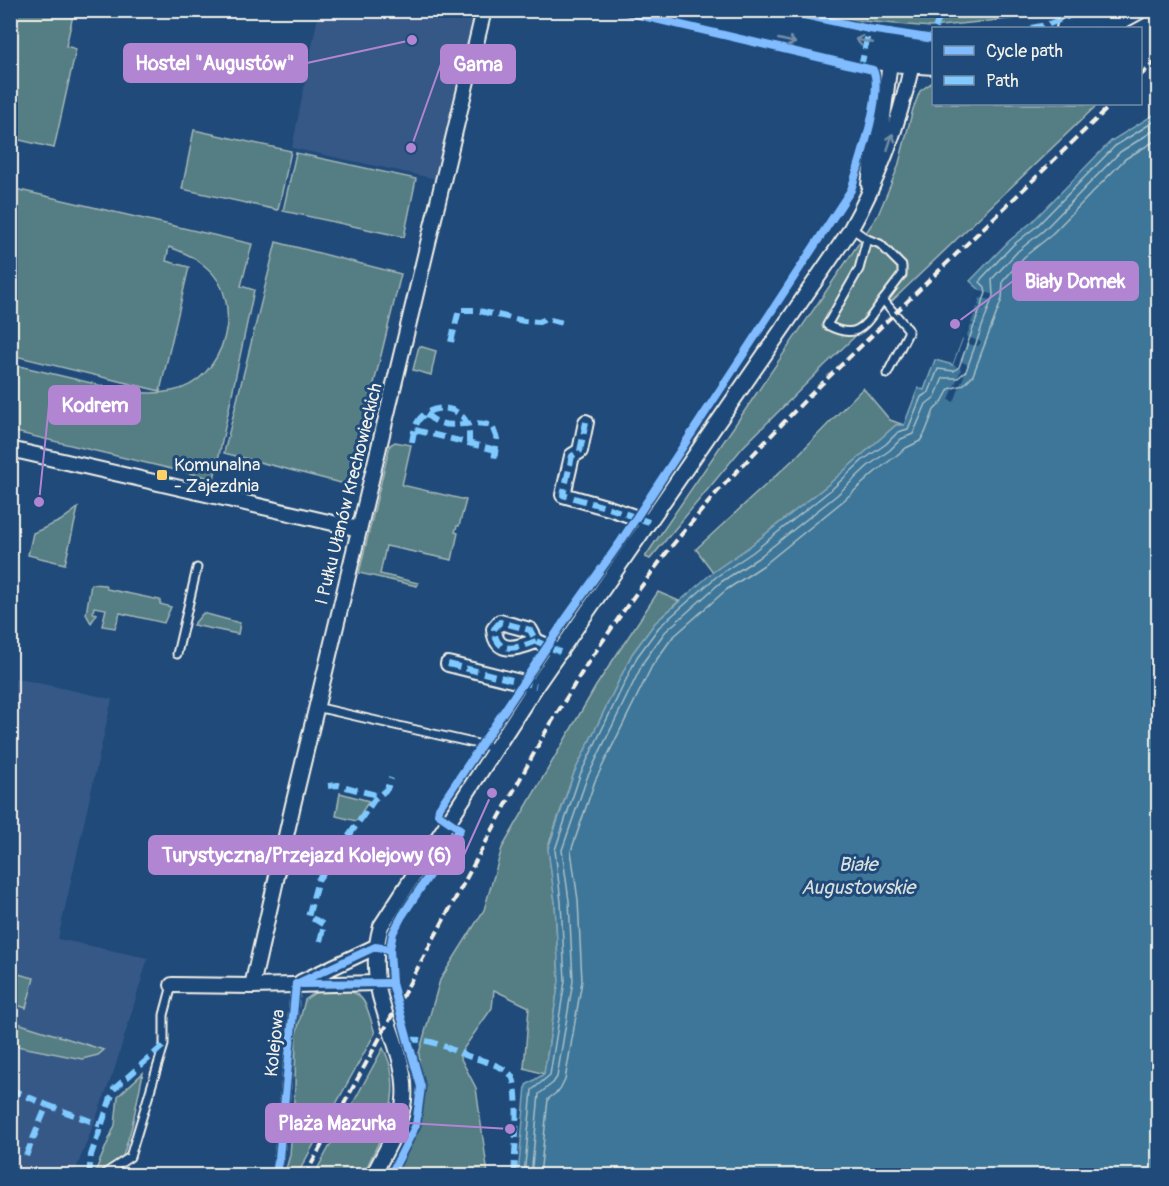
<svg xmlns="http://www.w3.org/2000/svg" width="1169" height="1186" font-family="Pangolin,sans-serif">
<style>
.built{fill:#345887}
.green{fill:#547d84;stroke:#a4b7b6;stroke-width:1.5}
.water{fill:#3e7698;stroke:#87a7b8;stroke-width:1.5}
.pier{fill:#1f4a7a}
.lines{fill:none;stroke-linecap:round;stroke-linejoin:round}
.shore{stroke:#abc0c8;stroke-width:1.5}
.lane-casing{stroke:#f4f1e8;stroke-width:11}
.street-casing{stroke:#f4f1e8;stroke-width:18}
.secondary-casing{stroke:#f4f1e8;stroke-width:22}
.lane{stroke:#1f4a7a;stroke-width:7}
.street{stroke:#1f4a7a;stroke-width:14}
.secondary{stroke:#1f4a7a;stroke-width:18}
.rail{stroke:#f4f1e8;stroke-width:4;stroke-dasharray:9 4.5;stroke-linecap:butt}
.quiet{stroke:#80caff;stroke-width:6;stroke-dasharray:12 6;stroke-linecap:butt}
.cycleway-casing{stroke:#1f4a7a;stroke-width:11}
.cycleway{stroke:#80bcff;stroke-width:8}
.oneway{stroke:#748da6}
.poi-dot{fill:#ffd166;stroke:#1f4a7a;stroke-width:2}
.labels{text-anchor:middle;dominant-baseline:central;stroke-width:6;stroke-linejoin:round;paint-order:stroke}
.poi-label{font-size:18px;fill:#f4f1e8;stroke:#1f4a7a;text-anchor:start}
.street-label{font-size:18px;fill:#f4f1e8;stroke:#1f4a7a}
.water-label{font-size:20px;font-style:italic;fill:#d9dfdc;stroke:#1f4a7a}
.leader{fill:none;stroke:#b185d1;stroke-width:2}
.callout-dot{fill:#b185d1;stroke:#1f4a7a;stroke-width:2}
.callout{fill:#b185d1;stroke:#b185d1;stroke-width:2}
.callout-label{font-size:20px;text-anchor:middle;font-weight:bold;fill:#fff}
</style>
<rect width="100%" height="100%" fill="#1f4a7a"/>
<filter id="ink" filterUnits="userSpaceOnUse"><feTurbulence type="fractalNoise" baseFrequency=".0167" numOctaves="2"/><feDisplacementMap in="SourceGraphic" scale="12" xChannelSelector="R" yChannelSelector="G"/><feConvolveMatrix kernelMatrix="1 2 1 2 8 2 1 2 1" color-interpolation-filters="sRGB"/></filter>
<g filter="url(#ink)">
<g class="built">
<polygon points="319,11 481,11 436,179 292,148"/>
<polygon points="11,677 112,699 58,939 148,958 114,1071 74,1175 11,1176"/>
</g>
<g class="green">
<polygon points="11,10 74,11 66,46 76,49 54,148 11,138"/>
<polygon points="800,11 1057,11 1048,15 931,27 839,19"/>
<polygon points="933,82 934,104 1098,104 824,366 743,447 650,559 645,557 878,215 898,167 913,109 920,91"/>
<polygon points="194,130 291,151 278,210 182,189"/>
<polygon points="296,153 416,179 404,237 283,211"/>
<path d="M11,188l241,56 -11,42 13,4 -40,189 -203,-48v-67c25,6 50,12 76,18 28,7 56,15 85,9 53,-9 75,-91 34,-124 -10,-9 -25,-16 -37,-20l-3,14 23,6 -29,124 -149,-36 -1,-130 5,-14 -4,-2z"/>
<polygon points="276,242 401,274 349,485 224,453"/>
<polygon points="419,346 436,351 431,375 413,370"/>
<polygon points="863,388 890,420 904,425 896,425 829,484 749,547 713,572 696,549 796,457"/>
<polygon points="395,442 411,445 402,485 466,500 459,526 457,526 455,532 458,533 452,560 386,546 380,574 418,583 417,586 359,573 390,445"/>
<polygon points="78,508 65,564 28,555 33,533 60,521"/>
<polygon points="91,584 105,585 107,589 160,600 160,604 171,607 164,623 120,613 115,628 102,626 106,609 94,607 93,613 97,614 91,623 86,614"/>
<polygon points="658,592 679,601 655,623 632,654 574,773 548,846 555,902 559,981 544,1074 524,1068 529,1007 494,990 492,1008 459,1055 476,1088 488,1175 385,1176 404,1152 422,1114 419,1053 440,980 484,910 502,848 596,686"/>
<polygon points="203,613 240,623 238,634 193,625"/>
<polygon points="340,793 369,801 356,821 336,816"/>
<polygon points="10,972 34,978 26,1008 11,1003"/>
<path d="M341,990c27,1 26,21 34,43l-78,142 -13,1 6,-21 5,-68 1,-52 9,-35 11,-8z"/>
<polygon points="11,1021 91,1046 104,1050 98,1055 82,1059 11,1045"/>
<path d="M383,1048c24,44 -1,88 -20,127h-49z"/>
<polygon points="143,1073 132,1126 123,1156 106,1172 96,1170 115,1125 118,1096"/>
</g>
<polygon class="water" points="1158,112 1158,1175 518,1176 526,1085 544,1074 559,981 555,902 548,849 574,773 632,654 655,623 713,572 749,547 829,484 896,425 904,425 918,388 924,390 935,360 953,365 981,291 970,281 1009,241 1033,221 1111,141"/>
<polygon class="pier" points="978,289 994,295 992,300 980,298 978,305 986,309 977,307 975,314 983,318 974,315 971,323 979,327 971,325 967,335 968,337 981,342 978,346 967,344 961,361 968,365 954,402 949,400 961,369 953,365 963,339 960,338"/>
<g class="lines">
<g class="shore">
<polyline points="524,1176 532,1090 550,1075 565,981 561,902 555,850 580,775 637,657 659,627 716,577 753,552 832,489 863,460 886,444 898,432 908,429 921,397 929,392 938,369 954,371 959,367 986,293 985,287 980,282 981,279 1013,245 1037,226 1115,146 1158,119"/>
<polyline points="531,1176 539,1094 553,1083 557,1077 573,981 569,901 562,850 587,778 644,661 665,632 721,582 758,558 837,495 868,466 890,450 901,439 913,434 926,404 935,397 943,378 958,378 966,371 993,296 992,279 1018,251 1043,231 1120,152 1158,128"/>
<polyline points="540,1176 548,1099 560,1090 565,1080 582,981 578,900 571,851 595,781 652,666 672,638 726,590 764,565 843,501 874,473 906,448 920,441 925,433 934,410 942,402 949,389 963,385 973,375 1002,299 1003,281 1024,257 1049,237 1125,159 1158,139"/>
</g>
<g class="lane-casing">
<g id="lane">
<path d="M851,228l16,11 -8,30 -32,56c32,17 38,-1 56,-25l25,29v4l-21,41"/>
<polyline points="867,239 880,244 902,266 902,275 883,300"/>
<polyline points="177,654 197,568"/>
<polyline points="316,707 495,748"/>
<polyline points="101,1176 130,1157 164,1045 164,1015 172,985"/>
<polyline points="275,1176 279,1158 296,984"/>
</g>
</g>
<g class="street-casing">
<g id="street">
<polyline points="869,185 871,168 882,125 890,62"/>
<polyline points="586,422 580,451 572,456 563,495 609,508 649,522"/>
<polyline points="10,449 359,529"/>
<path d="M536,641c-18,7 -40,15 -42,-12l6,-7 30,8 6,11 24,11"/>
<polyline points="448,664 536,686"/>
<polyline points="301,982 375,947"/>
<polyline points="172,985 252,986 377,983"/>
<polyline points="252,986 293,805 484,10"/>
<path d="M373,1176c12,-25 28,-49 31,-76 3,-33 -12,-63 -21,-93 -9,-28 -10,-53 -2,-81l155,-240 313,-454c30,-53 50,-108 63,-168"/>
</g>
</g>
<g class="secondary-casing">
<g id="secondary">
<polyline points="655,10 863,58 890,62 934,65"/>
<path d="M729,10c68,15 135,36 205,39"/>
<polyline points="1066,28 1092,19 1106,10"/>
<polyline points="1105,28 1138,10"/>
</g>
</g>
<use href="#lane" class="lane"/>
<use href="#street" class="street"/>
<use href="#secondary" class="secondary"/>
<g class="rail">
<polyline points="1140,76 1158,59"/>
<polyline points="305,1176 545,733 587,664 629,603 670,548 718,491 806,399 1112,104"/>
</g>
<g class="quiet">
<polyline points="935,28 943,10"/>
<polyline points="1031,28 1047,25 1083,10"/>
<polyline points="861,67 869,29"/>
<polyline points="451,342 459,310 475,310 524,321 539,322 546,319 563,323"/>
<path d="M426,414c22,21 40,3 66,12l5,13 -3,22"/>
<polyline points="586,422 580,451 572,456 563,495 609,508 649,522"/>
<polyline points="415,430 496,450"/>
<path d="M412,442c1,-6 2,-13 5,-19 9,-18 37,-20 48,-3 5,7 4,16 4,23"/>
<path d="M536,641c-18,7 -40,15 -42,-12l6,-7 30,8 6,11 24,11"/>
<polyline points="448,664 536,686"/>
<polyline points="328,786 338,785 380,796"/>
<polyline points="320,941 324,925 316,920 308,917 318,880 374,800 387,789 391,778"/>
<path d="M408,1040c21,-2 37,7 57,15 13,5 36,9 46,20 11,14 2,79 4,101"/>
<polyline points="10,1089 47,1105"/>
<polyline points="26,1156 47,1105 101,1125"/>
<polyline points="89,1176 91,1155 114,1089 164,1045"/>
</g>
<g class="cycleway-casing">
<g id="cycleway">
<polyline points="781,10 869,29 934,39"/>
<polyline points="296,984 375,947 390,949"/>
<polyline points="302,984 392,983"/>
<polyline points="275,1176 279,1158 296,984"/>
<path d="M390,1176l26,-51 5,-38 -29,-104 -2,-34 3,-16 9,-17 58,-87 -22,-15 1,-6 128,-191 54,-76 230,-351c8,-26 33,-98 22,-120l-256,-60"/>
</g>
</g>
<use href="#cycleway" class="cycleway"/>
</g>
<defs><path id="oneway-shaft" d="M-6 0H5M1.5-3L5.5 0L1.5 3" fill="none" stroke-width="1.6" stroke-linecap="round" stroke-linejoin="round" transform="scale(1.5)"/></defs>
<g class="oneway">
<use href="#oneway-shaft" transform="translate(787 41) rotate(13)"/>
<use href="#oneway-shaft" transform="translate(864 41) rotate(-169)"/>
<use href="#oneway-shaft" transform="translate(890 142) rotate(-72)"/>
</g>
</g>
<rect class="poi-dot" x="156" y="469" width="12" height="12" rx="3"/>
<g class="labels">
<g class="poi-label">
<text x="174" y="465">Komunalna<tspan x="174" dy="21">- Zajezdnia</tspan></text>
</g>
<g class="street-label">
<text transform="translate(349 494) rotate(-76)">I Pułku Ułanów Krechowieckich</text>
<text transform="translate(275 1043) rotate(-84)">Kolejowa</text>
</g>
<g class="water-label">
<text x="858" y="864">Białe<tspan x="858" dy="23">Augustowskie</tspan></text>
</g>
</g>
<path class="leader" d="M412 40L307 63M411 148L441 64M955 324L1013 281M39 502L49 405M492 793L464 855M510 1129L408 1123"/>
<g class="callout-dot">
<circle cx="412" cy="40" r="6"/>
<circle cx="411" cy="148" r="6"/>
<circle cx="955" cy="324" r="6"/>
<circle cx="39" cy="502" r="6"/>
<circle cx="492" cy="793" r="6"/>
<circle cx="510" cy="1129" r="6"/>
</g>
<g class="callout">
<rect x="124" y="44" width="183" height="38" rx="6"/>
<rect x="441" y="45" width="74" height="38" rx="6"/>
<rect x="1013" y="262" width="125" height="38" rx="6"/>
<rect x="49" y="386" width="91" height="38" rx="6"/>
<rect x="149" y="836" width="315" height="38" rx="6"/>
<rect x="266" y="1104" width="142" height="38" rx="6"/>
</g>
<g class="callout-label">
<text x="215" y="70">Hostel "Augustów"</text>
<text x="478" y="71">Gama</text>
<text x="1075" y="288">Biały Domek</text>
<text x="95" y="412">Kodrem</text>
<text x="307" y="862">Turystyczna/Przejazd Kolejowy (6)</text>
<text x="337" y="1130">Plaża Mazurka</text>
</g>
<rect width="1169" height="1186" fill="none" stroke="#1f4a7a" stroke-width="36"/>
<rect x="18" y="18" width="1133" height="1150" fill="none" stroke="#f4f1e8" stroke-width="2" filter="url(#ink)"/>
<rect x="932" y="27" width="210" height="78" fill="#1f4a7a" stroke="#748da6" stroke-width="1.5"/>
<rect x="944" y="46" width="30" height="9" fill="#80bcff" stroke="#748da6" stroke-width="1.5"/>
<text x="986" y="57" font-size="18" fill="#f4f1e8">Cycle path</text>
<rect x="944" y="76" width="30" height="9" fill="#80caff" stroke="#748da6" stroke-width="1.5"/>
<text x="986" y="87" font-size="18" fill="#f4f1e8">Path</text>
</svg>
